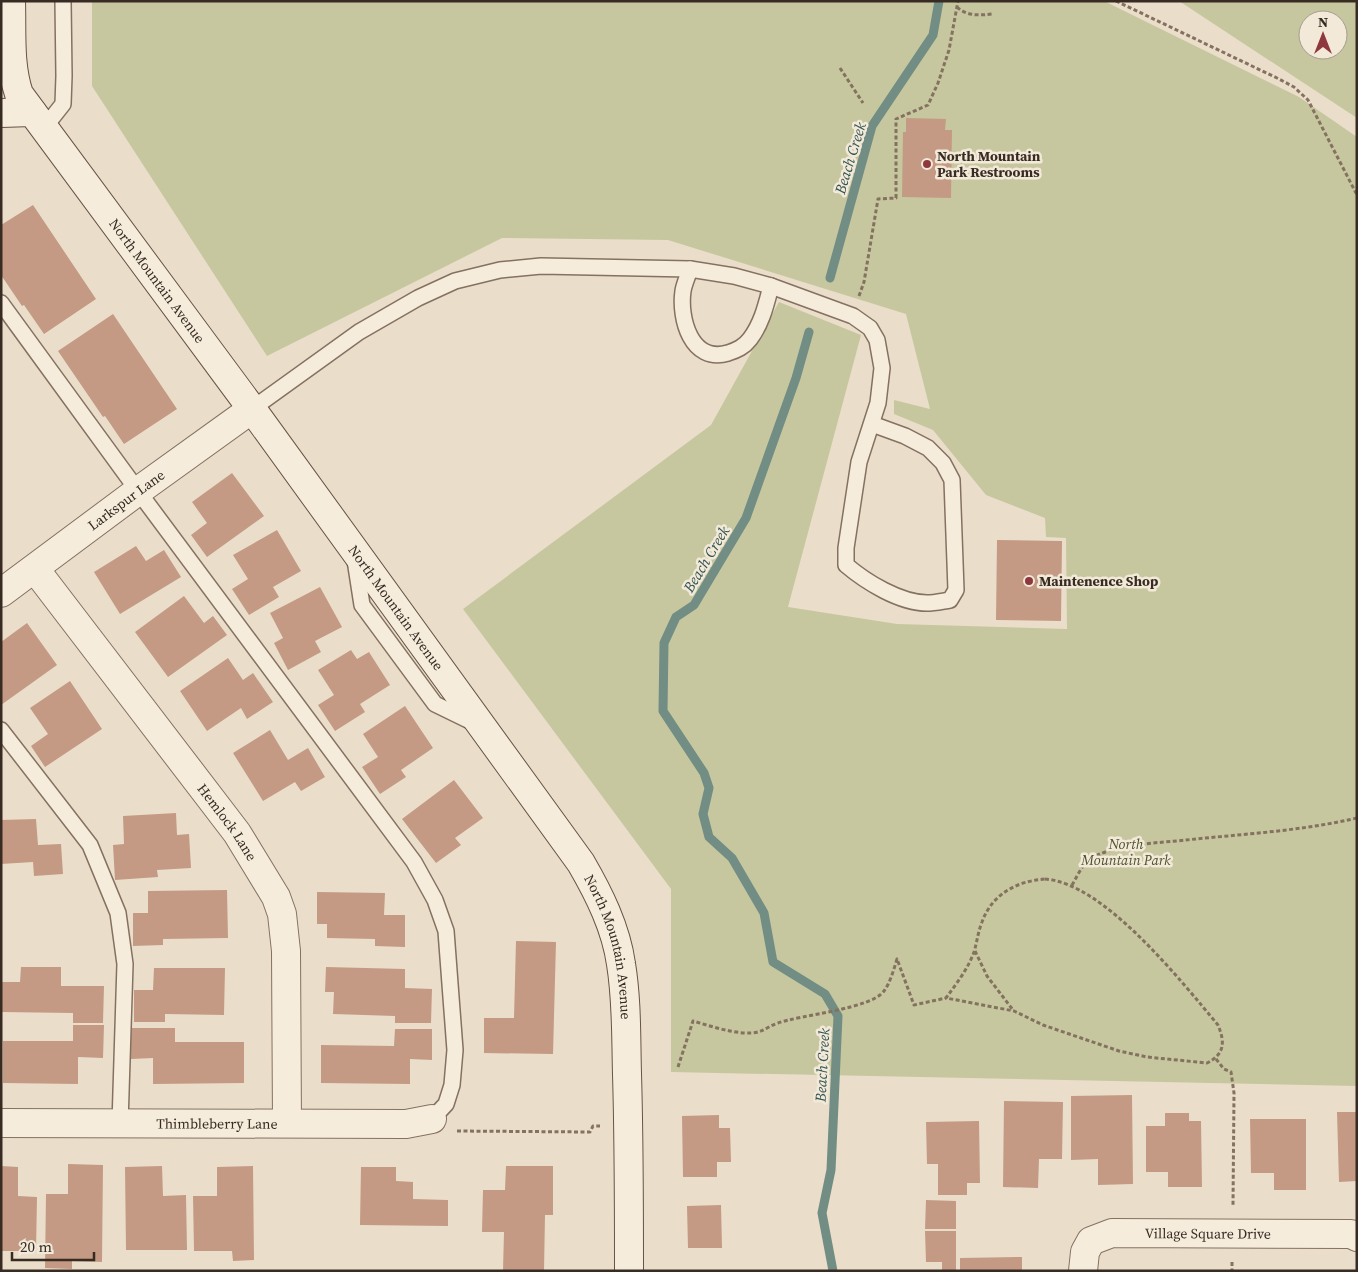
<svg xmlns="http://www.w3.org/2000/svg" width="1358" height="1272" font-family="'Source Serif 4',serif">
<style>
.green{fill:#c6c79f;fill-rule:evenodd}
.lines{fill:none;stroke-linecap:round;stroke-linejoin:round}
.stream{stroke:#718d84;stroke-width:9}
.building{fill:#c49a84}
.lane-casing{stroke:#857160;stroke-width:18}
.street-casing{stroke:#857160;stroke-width:30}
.secondary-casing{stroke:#675343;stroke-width:30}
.path{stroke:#857160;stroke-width:3;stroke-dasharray:4 2.5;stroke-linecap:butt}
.lane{stroke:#f6ecdc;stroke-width:15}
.street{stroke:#f6ecdc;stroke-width:28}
.secondary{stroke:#f6ecdc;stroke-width:28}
.poi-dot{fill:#8e373d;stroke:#f2e9d9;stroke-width:2}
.labels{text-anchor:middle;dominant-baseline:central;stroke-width:5;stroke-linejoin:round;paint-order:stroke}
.poi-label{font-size:14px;font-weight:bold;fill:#372b22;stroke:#f2e9d9;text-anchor:start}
.street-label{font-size:14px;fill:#372b22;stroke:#f2e9d9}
.park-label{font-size:14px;font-style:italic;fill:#4a512b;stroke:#f2e9d9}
.water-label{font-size:15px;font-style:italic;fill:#335551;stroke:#f2e9d9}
</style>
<rect width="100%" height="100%" fill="#eadeca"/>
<g class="green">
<polygon points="92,1 1104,1 1299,97 1357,137 1357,1086 671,1072 671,889 463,609 711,425 779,302 861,335 788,607 897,624 1067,629 1066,538 1046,537 1045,518 986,495 933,430 894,414 894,400 930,409 906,314 668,240 502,238 267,356 92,86"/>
<path d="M1179,1h178v117zM1308,20h30v30h-30z"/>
</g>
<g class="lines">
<g class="stream">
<polyline points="830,278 872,126 933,35 939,1"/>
<polyline points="809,332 796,378 746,518 694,605 676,617 664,643 663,711 704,773 709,788 703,814 709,837 732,858 764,913 773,962 825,994 838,1016 831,1170 822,1213 833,1271"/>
</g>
</g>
<g class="building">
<polygon points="906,118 946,119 945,130 952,130 951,198 902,197 903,132 906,132"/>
<polygon points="33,205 96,299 44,334 24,305 22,306 1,275 1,225"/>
<polygon points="113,314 177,409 124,444 105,416 103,417 58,351"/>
<polygon points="232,473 264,516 207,557 191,535 207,523 192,502"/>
<polygon points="277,530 301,571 273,587 279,597 249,615 232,589 248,579 233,555"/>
<polygon points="997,540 1062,541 1061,621 996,620"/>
<polygon points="136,546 146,561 164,550 181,577 120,614 94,572"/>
<polygon points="320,587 342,627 315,641 321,652 288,670 274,643 283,638 270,613"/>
<polygon points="184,596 204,623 213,616 227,635 168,677 135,632"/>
<polygon points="27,623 57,665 1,705 1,642"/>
<polygon points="351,650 357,659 369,652 390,685 360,704 365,712 335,731 318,705 334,695 318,670"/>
<polygon points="228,658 243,680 253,673 273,702 247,719 241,708 207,731 180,691"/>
<polygon points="70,681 102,729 45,767 31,746 48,734 30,708"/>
<polygon points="405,706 433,748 401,770 406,777 380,794 362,767 378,757 363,734"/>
<polygon points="270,730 288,760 308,748 325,777 301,791 295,782 263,801 233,753"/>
<polygon points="454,780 483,818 455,838 461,845 436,863 402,819"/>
<polygon points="176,813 177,835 189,834 191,868 157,870 158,877 115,880 113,845 124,844 123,816"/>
<polygon points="36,819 38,845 61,844 63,874 34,876 33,862 1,864 1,820"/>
<polygon points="227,890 228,938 163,939 163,945 133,946 133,913 148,913 148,891"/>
<polygon points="317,892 385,893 384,915 405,915 405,947 375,946 375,939 327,938 327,924 317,924"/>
<polygon points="516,941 556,942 553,1054 484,1053 484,1018 514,1018"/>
<polygon points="21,967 61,967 61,986 104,986 103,1023 73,1023 73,1013 1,1012 1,982 20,982"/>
<polygon points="326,967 405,969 405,988 432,989 431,1023 395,1023 395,1016 333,1014 334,992 325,992"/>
<polygon points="154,968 225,968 224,1015 165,1014 165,1022 134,1022 134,990 153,990"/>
<polygon points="73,1025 104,1025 103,1058 78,1057 78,1084 3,1083 3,1041 73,1041"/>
<polygon points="130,1028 175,1028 175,1042 244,1042 244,1083 153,1084 153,1058 131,1059"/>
<polygon points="395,1029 432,1029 432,1060 410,1059 410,1084 321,1083 321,1045 394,1046"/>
<polygon points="1132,1095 1133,1184 1098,1185 1098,1159 1071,1160 1071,1096"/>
<polygon points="1004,1101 1063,1102 1062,1159 1039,1159 1038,1188 1003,1187"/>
<polygon points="1337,1112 1357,1112 1357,1181 1339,1182"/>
<polygon points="1165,1113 1189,1113 1189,1121 1201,1121 1202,1187 1168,1187 1168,1172 1146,1172 1146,1126 1165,1126"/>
<polygon points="719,1115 719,1128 730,1128 731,1162 717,1162 717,1177 683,1177 682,1116"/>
<polygon points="1250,1119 1306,1119 1306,1190 1274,1190 1274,1173 1251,1173"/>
<polygon points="979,1121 980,1183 967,1183 967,1195 938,1195 938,1164 927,1164 926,1122"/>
<polygon points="68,1164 103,1165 102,1262 72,1261 72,1269 45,1268 46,1194 68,1194"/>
<polygon points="1,1166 18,1167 18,1196 37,1197 36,1251 1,1251"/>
<polygon points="162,1166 163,1196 186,1195 187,1250 126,1250 125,1167"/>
<polygon points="253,1166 254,1260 233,1261 232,1251 194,1251 193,1196 217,1196 217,1167"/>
<polygon points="506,1166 553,1166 553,1215 545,1215 544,1271 503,1271 504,1232 482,1232 483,1190 505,1190"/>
<polygon points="361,1167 396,1167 396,1181 413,1182 413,1199 448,1200 448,1226 360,1225"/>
<polygon points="926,1200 956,1201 956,1229 925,1229"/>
<polygon points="721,1205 722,1248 688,1248 687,1206"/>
<polygon points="925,1231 956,1231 956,1271 942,1271 942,1262 926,1262"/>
<polygon points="1022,1257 1022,1271 960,1271 960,1258"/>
</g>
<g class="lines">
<g class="lane-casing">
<g id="lane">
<polyline points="44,128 63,104 64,76 63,1"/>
<path d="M690,269c-2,7 -6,15 -7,22 -4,27 8,73 45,62 9,-3 16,-6 22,-14 12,-16 16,-34 21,-53"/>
<polyline points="1,303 138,491 414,862 435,900 446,931 455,1050 452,1085 446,1104 432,1119"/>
<path d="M252,409l107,-77 59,-34 37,-17 45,-11 41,-4 149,3 44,7 37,10 82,30 17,12 7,12 5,28 -4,35 -19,59 -13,86v17c20,17 54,38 81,38 7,0 16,-2 23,-3l6,-10 -4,-110 -9,-17 -15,-15 -23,-12 -33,-12"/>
<polyline points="355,560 362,605 435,704 474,723"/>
<polyline points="1,730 90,845 118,913 125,964 120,1124"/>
</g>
</g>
<g class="street-casing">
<g id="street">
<path id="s1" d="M35,569l202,264 39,64 6,17 4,37 1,172"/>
<path id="s2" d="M1,593l137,-102 114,-82"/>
<path id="s3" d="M1,1123l405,1 26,-5"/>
<path id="s4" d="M1083,1271l2,-19 6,-11 21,-8 239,1 6,3"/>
</g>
</g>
<g class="secondary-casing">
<g id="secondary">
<path id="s5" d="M11,1c1,31 -2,64 8,93l233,315 329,454c18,31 35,65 40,101 6,36 5,74 6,110 2,66 2,131 2,197"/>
<polyline points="1,113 32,112"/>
</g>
</g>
<g class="path">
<polyline points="1116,1 1277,78 1294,87 1308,100 1357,195"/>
<path d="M957,7c11,10 23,8 36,7"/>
<polyline points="840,68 863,103"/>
<polyline points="859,296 864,282 878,199 896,198 896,119 928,105 938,83 949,50 958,1"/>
<path d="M1045,879c59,4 136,102 173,146 7,17 7,29 -11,38l-60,-6 -28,-6 -76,-26 -29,-14 -68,-13c10,-14 22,-29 28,-46 3,-10 4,-20 8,-30 10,-28 35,-41 63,-43z"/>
<path d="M1072,885c5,-8 9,-19 17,-25 22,-16 70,-17 97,-20 57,-6 115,-9 171,-22"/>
<polyline points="975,951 987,976 1013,1010"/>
<polyline points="1216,1059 1224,1069 1231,1072 1234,1093 1233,1206"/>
<path d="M678,1067l15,-46c17,5 35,11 52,12 17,1 19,-5 33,-10 22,-8 93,-14 106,-32 6,-8 10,-22 13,-32l17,46 32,-7"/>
<polyline points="457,1131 590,1132 593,1126 600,1126"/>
<polyline points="1232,1262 1232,1271"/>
</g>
<use href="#lane" class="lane"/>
<use href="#street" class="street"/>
<use href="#secondary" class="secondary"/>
</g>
<g class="poi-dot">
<circle cx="927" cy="164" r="5"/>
<circle cx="1029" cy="581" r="5"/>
</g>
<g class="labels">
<g class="poi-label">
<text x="937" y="156">North Mountain<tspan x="937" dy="16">Park Restrooms</tspan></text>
<text x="1039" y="581">Maintenence Shop</text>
</g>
<g class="street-label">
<text stroke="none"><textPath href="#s5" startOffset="326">North Mountain Avenue</textPath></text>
<text stroke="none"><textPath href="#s2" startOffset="156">Larkspur Lane</textPath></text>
<text stroke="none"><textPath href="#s5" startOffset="731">North Mountain Avenue</textPath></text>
<text stroke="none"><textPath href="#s1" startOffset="318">Hemlock Lane</textPath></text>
<text stroke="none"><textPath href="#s5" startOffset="1136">North Mountain Avenue</textPath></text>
<text stroke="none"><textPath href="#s3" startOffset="216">Thimbleberry Lane</textPath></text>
<text stroke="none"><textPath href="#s4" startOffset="150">Village Square Drive</textPath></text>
</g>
<g class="park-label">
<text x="1126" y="844">North<tspan x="1126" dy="16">Mountain Park</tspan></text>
</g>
<g class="water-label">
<text transform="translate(850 158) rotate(-73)">Beach Creek</text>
<text transform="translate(706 559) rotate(-59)">Beach Creek</text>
<text transform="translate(822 1065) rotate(-87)">Beach Creek</text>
</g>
</g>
<rect width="1358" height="1272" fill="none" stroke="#372b22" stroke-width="5"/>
<g transform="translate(1323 35)"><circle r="24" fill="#f2e9d9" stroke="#a79d90"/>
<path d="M0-4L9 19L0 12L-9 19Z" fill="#8e373d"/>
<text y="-8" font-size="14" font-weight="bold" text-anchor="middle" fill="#372b22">N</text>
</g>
<path d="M12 1252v8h82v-8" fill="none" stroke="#372b22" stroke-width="2.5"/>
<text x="20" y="1252" font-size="15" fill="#372b22" stroke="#f2e9d9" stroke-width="4" paint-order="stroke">20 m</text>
</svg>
